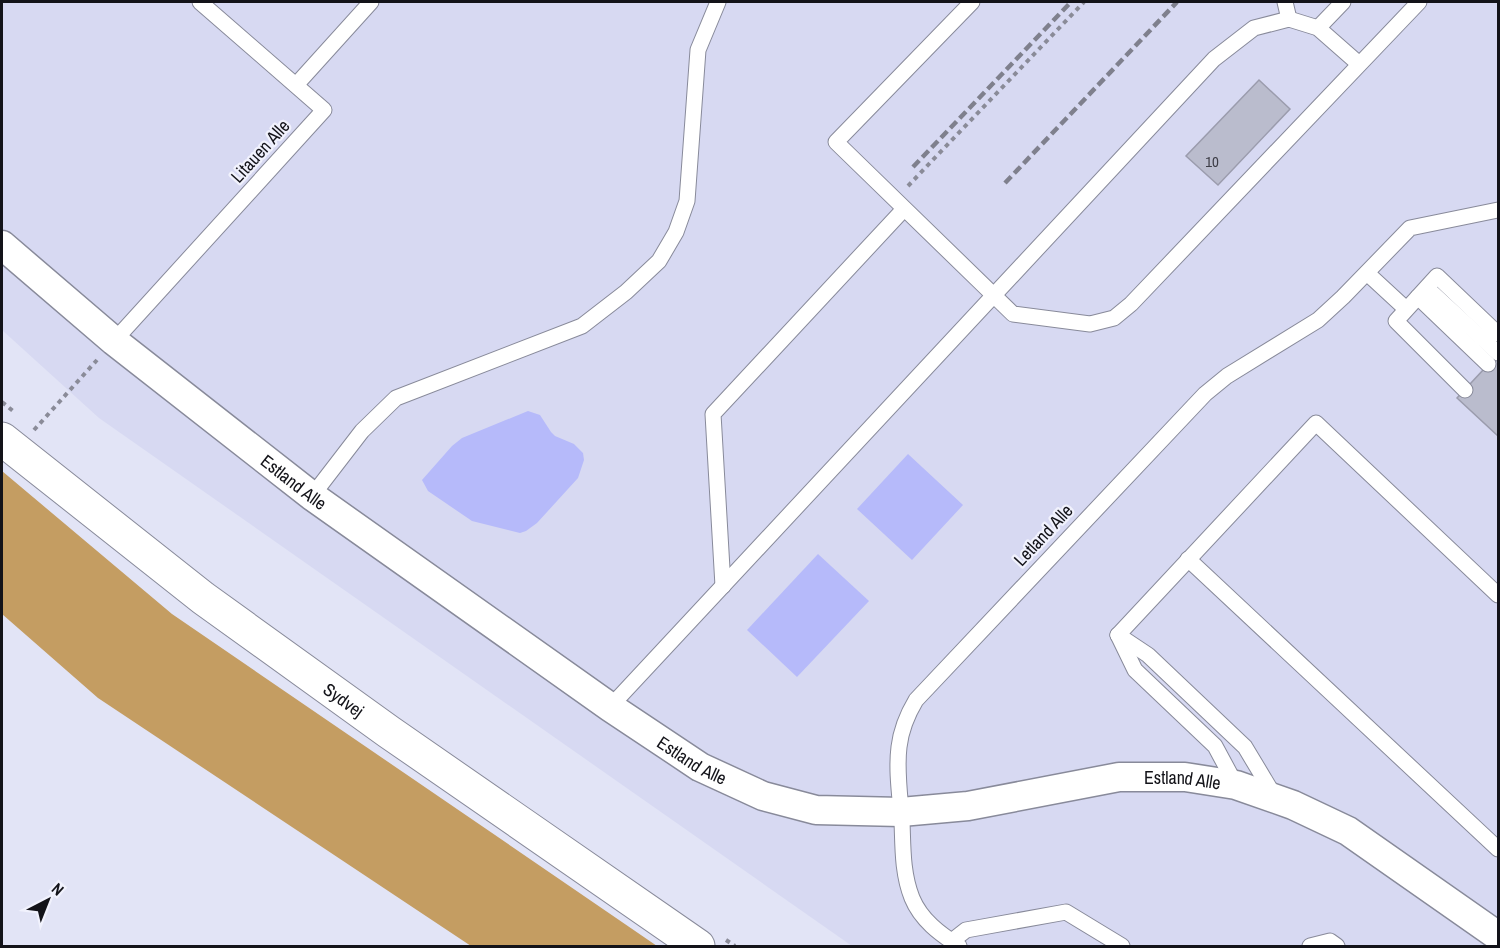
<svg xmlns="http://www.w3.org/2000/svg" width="1500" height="948" font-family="'Archivo Narrow',sans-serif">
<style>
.built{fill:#d7d9f2}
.forest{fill:#c49d62}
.water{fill:#b6bafa}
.building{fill:#babccd;stroke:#9b9cad;stroke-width:1.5}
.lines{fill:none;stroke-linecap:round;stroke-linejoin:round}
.service-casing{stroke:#888a9a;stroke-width:17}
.minor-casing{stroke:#888a9a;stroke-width:31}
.secondary-casing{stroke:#888a9a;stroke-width:35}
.path{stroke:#8a8b98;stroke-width:4;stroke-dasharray:4.5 4.5;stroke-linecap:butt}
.service{stroke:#fff;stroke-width:15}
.minor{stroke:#fff;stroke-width:28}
.secondary{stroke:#fff;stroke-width:33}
.rail{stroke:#7f808d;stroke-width:4.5;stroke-dasharray:9 4.5;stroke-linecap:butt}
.labels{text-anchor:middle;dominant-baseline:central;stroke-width:4.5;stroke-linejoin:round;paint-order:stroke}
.number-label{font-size:15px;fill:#3d3d46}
.street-label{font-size:18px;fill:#131319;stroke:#f1f2fd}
</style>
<rect width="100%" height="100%" fill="#e2e4f6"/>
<polygon class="built" points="2,2 1498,2 1498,946 852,946 99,418 2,330"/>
<polygon class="forest" points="2,471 172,614 657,946 471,946 98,698 2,614"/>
<g class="water">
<polygon points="528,411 540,415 551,432 555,436 574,444 583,453 584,460 578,478 537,523 526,531 520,533 472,521 428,491 422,480 452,446 462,438"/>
<polygon points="908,454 963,505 912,560 857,509"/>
<polygon points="818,554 869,601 797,677 747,630"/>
</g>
<g class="building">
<polygon points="1259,80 1290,109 1218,185 1186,156"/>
<polygon points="1498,354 1498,436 1457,398"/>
</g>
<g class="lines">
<g class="service-casing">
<g id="service">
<polyline points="972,2 836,142 1013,314 1090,324 1114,318 1131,304 1419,2"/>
<polyline points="1285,2 1289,19"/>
<polyline points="1318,28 1343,2"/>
<polyline points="296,85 371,2"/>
<polyline points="1367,273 1406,309"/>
<polyline points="1427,288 1498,353"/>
<polyline points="1418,297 1488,364"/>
<polyline points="114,341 324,110 200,2"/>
<polyline points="1465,390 1396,321 1437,276 1498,334"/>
<polyline points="312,496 362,431 396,398 582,326 626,292 659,261 676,232 687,201 698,50 718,2"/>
<polyline points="1188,559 1498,849"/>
<polyline points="723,586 713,414 904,209"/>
<polyline points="1118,635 1316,423 1498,595"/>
<polyline points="1118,635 1148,655 1245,747 1275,797"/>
<polyline points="1118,635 1135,670 1215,746 1236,785"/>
<polyline points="610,707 1214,59 1254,28 1289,19 1318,28 1359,64"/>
<polyline points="952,941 966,930 1066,912 1122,946"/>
<path d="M959,946c-19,-12 -38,-26 -47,-48 -10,-25 -9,-52 -10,-77 -2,-25 -6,-50 -3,-74 2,-17 8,-32 17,-47l289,-306 22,-18 91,-56 25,-23 67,-69 88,-18"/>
<polyline points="1310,946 1330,941 1337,946"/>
</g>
</g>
<g class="minor-casing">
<g id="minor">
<path id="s1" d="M2,245l112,96 198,155 298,211 90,60 63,29 53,14 85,2 67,-6 151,-29h66l51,8 57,20 55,26 150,105"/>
</g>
</g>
<g class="secondary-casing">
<g id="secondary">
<path id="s2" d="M2,439l201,159 186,134 309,214"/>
</g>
</g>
<g class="path">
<polyline points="908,186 1084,2"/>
<polyline points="2,402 13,411"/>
<polyline points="34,430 97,360"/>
<polyline points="726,940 735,946"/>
</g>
<use href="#service" class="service"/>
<use href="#minor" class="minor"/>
<use href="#secondary" class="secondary"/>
<g class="rail">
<polyline points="913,167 1071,2"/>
<polyline points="1005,183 1177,2"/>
</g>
</g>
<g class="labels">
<g class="number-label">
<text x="1212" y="161">10</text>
</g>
<g class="street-label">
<text transform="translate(260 151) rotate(-48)">Litauen Alle</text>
<text stroke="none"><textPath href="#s1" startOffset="376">Estland Alle</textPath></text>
<text transform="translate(1043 535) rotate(-47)">Letland Alle</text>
<text stroke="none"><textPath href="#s2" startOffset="430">Sydvej</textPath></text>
<text stroke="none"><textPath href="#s1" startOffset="862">Estland Alle</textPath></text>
<text stroke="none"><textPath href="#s1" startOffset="1366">Estland Alle</textPath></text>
</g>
</g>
<rect width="1500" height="948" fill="none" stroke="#131319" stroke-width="6"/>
<g transform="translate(48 900) rotate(42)" stroke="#f1f2fd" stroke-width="4.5" paint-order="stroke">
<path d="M0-4.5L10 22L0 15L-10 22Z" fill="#131319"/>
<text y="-9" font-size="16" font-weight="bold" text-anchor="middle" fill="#131319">N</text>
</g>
</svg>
